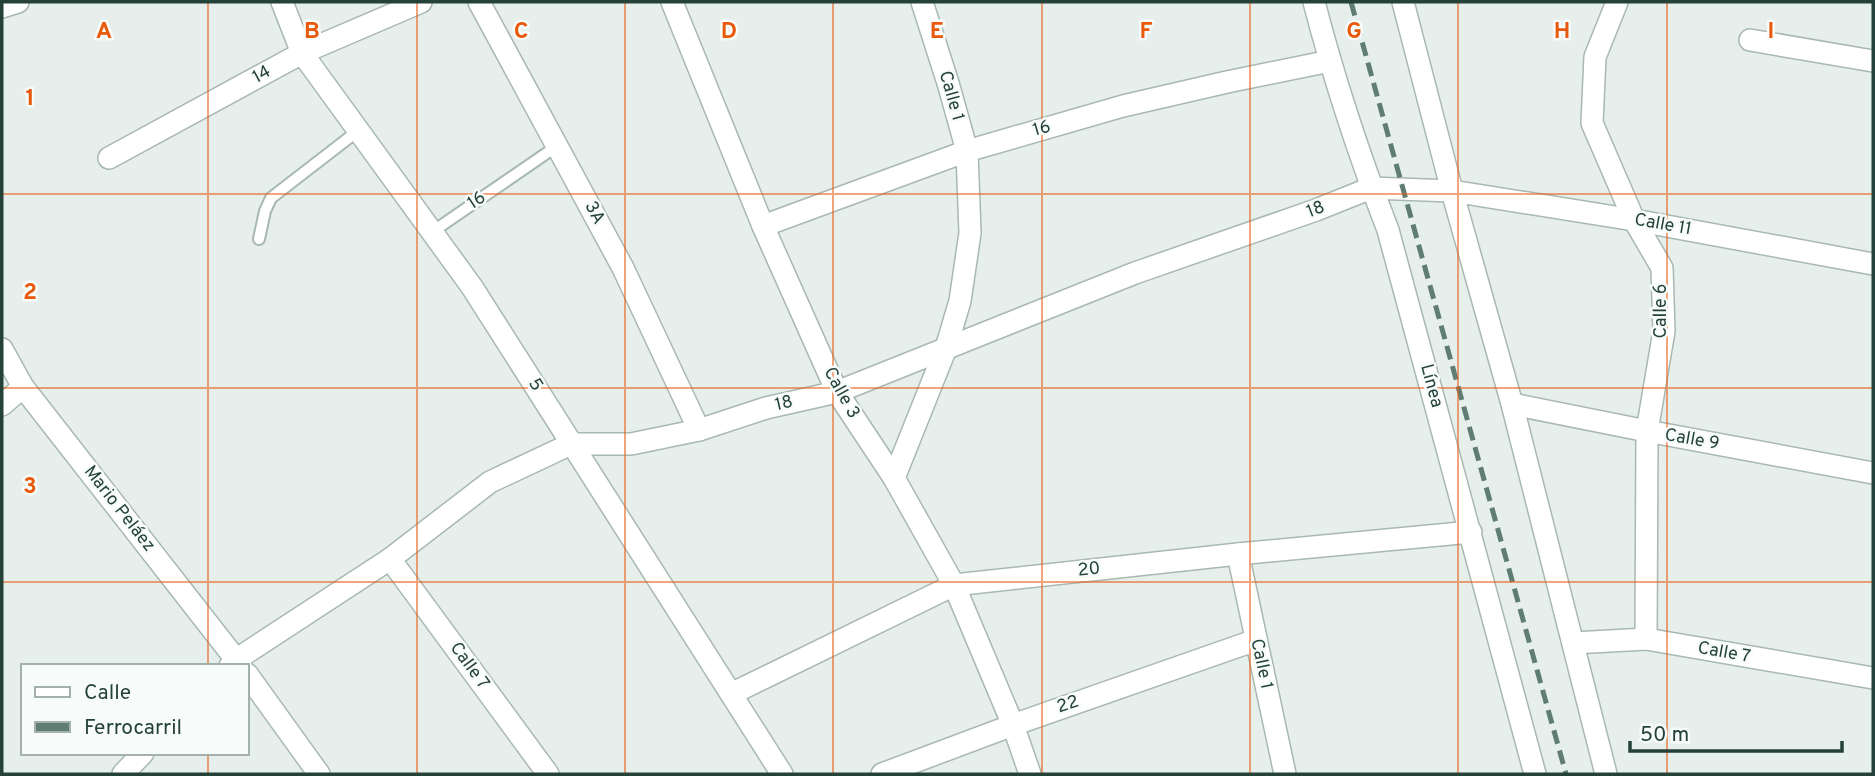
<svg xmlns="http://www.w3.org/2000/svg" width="1875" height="776" font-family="Overpass,sans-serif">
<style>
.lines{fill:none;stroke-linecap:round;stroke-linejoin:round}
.service-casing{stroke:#a8b8b2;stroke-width:14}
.minor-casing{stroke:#a8b8b2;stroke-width:24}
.service{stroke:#fff;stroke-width:10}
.minor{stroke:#fff;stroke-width:21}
.rail{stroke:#5f7d75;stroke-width:5;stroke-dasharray:14 7;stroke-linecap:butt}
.grid{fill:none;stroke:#e8590c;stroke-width:2;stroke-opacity:0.55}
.labels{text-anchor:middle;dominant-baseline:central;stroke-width:5;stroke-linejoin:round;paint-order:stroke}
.street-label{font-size:18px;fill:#24423a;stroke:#f7fbf9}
.grid-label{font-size:23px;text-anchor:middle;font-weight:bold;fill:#e8590c;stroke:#f7fbf9;stroke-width:5;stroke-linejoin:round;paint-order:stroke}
</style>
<rect width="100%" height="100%" fill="#e6efeb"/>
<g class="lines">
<g class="service-casing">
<g id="service">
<polyline points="432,232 557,146"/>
<polyline points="259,239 265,211 271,198 359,130"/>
</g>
</g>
<g class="minor-casing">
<g id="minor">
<polyline points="282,2 302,53 472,287 782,774"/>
<polyline points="479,2 623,268 699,430"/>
<polyline points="672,2 763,226 837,392 894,478 954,585 1013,725 1030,774"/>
<path d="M1314,2c20,77 45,153 74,228l147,544"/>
<polyline points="1403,2 1452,191 1512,404 1606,774"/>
<polyline points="1617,2 1595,57 1592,123 1634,220 1662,268 1664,331 1647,431 1646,639"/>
<polyline points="2,7 18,2"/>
<polyline points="1750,40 1873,61"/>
<polyline points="109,158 302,53 421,2"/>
<polyline points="763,226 967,151 1123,106 1227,82 1330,61"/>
<polyline points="2,349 23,387 241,666"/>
<polyline points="1512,404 1647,431 1873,473"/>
<polyline points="2,405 23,387"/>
<polyline points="894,478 946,348 960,301 970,233 967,151 948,83 922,2"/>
<polyline points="1238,554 1285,774"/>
<polyline points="390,559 548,774"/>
<polyline points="1573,643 1646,639 1873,678"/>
<polyline points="230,666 237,659 390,559 490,482 571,444 631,444 699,430 766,408 837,392 1135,273 1316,210 1371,188 1452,191 1634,220 1873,264"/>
<polyline points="247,674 319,774"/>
<polyline points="731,694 954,585 1238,554 1471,532"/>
<polyline points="123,774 143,753"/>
<polyline points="882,774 1013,725 1256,640"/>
</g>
</g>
<use href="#service" class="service"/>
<use href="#minor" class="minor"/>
<polyline class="rail" points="1351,2 1566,774"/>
</g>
<path class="grid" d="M208,2v664M417,2v772M625,2v772M833,2v772M1042,2v772M1250,2v772M1458,2v772M1667,2v772M2,194h1871M2,388h1871M2,582h1871M208,753v21"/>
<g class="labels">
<g class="street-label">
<text transform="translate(262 75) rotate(-29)">14</text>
<text transform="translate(951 96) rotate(74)">Calle 1</text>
<text transform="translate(1042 129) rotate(-16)">16</text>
<text transform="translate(477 201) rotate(-34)">16</text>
<text transform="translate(1316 210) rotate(-21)">18</text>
<text transform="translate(594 213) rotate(62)">3A</text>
<text transform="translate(1663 225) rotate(10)">Calle 11</text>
<text transform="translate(1661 311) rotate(-90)">Calle 6</text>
<text transform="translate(535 385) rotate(59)">5</text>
<text transform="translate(1431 386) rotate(75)">Línea</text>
<text transform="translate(841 393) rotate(61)">Calle 3</text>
<text transform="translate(784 404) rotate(-13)">18</text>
<text transform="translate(1692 440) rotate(10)">Calle 9</text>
<text transform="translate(119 509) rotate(52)">Mario Peláez</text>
<text transform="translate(1089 570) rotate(-6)">20</text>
<text transform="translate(1724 653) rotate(10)">Calle 7</text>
<text transform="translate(1261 664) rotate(78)">Calle 1</text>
<text transform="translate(469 666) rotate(54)">Calle 7</text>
<text transform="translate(1068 705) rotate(-19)">22</text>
</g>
</g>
<g class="grid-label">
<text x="104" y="38">A</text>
<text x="312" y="38">B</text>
<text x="521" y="38">C</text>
<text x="729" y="38">D</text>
<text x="937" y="38">E</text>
<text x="1146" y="38">F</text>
<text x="1354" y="38">G</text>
<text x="1562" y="38">H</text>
<text x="1771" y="38">I</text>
<text x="30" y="105">1</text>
<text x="30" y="299">2</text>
<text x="30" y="493">3</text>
</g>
<rect width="1875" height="776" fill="none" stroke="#24423a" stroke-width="7"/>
<rect x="21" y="664" width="228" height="91" fill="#f7fbf9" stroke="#a3b1ad" stroke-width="2"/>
<rect x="35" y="687" width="35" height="10" fill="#ffffff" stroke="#a3b1ad" stroke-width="2"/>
<text x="84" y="699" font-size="21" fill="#24423a">Calle</text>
<rect x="35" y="722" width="35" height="10" fill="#5f7d75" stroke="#a3b1ad" stroke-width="2"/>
<text x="84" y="734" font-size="21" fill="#24423a">Ferrocarril</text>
<path d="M1630 741v10h212v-10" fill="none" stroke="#24423a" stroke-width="3.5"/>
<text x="1640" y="741" font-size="21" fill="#24423a" stroke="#f7fbf9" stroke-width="5" paint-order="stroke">50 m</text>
</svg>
